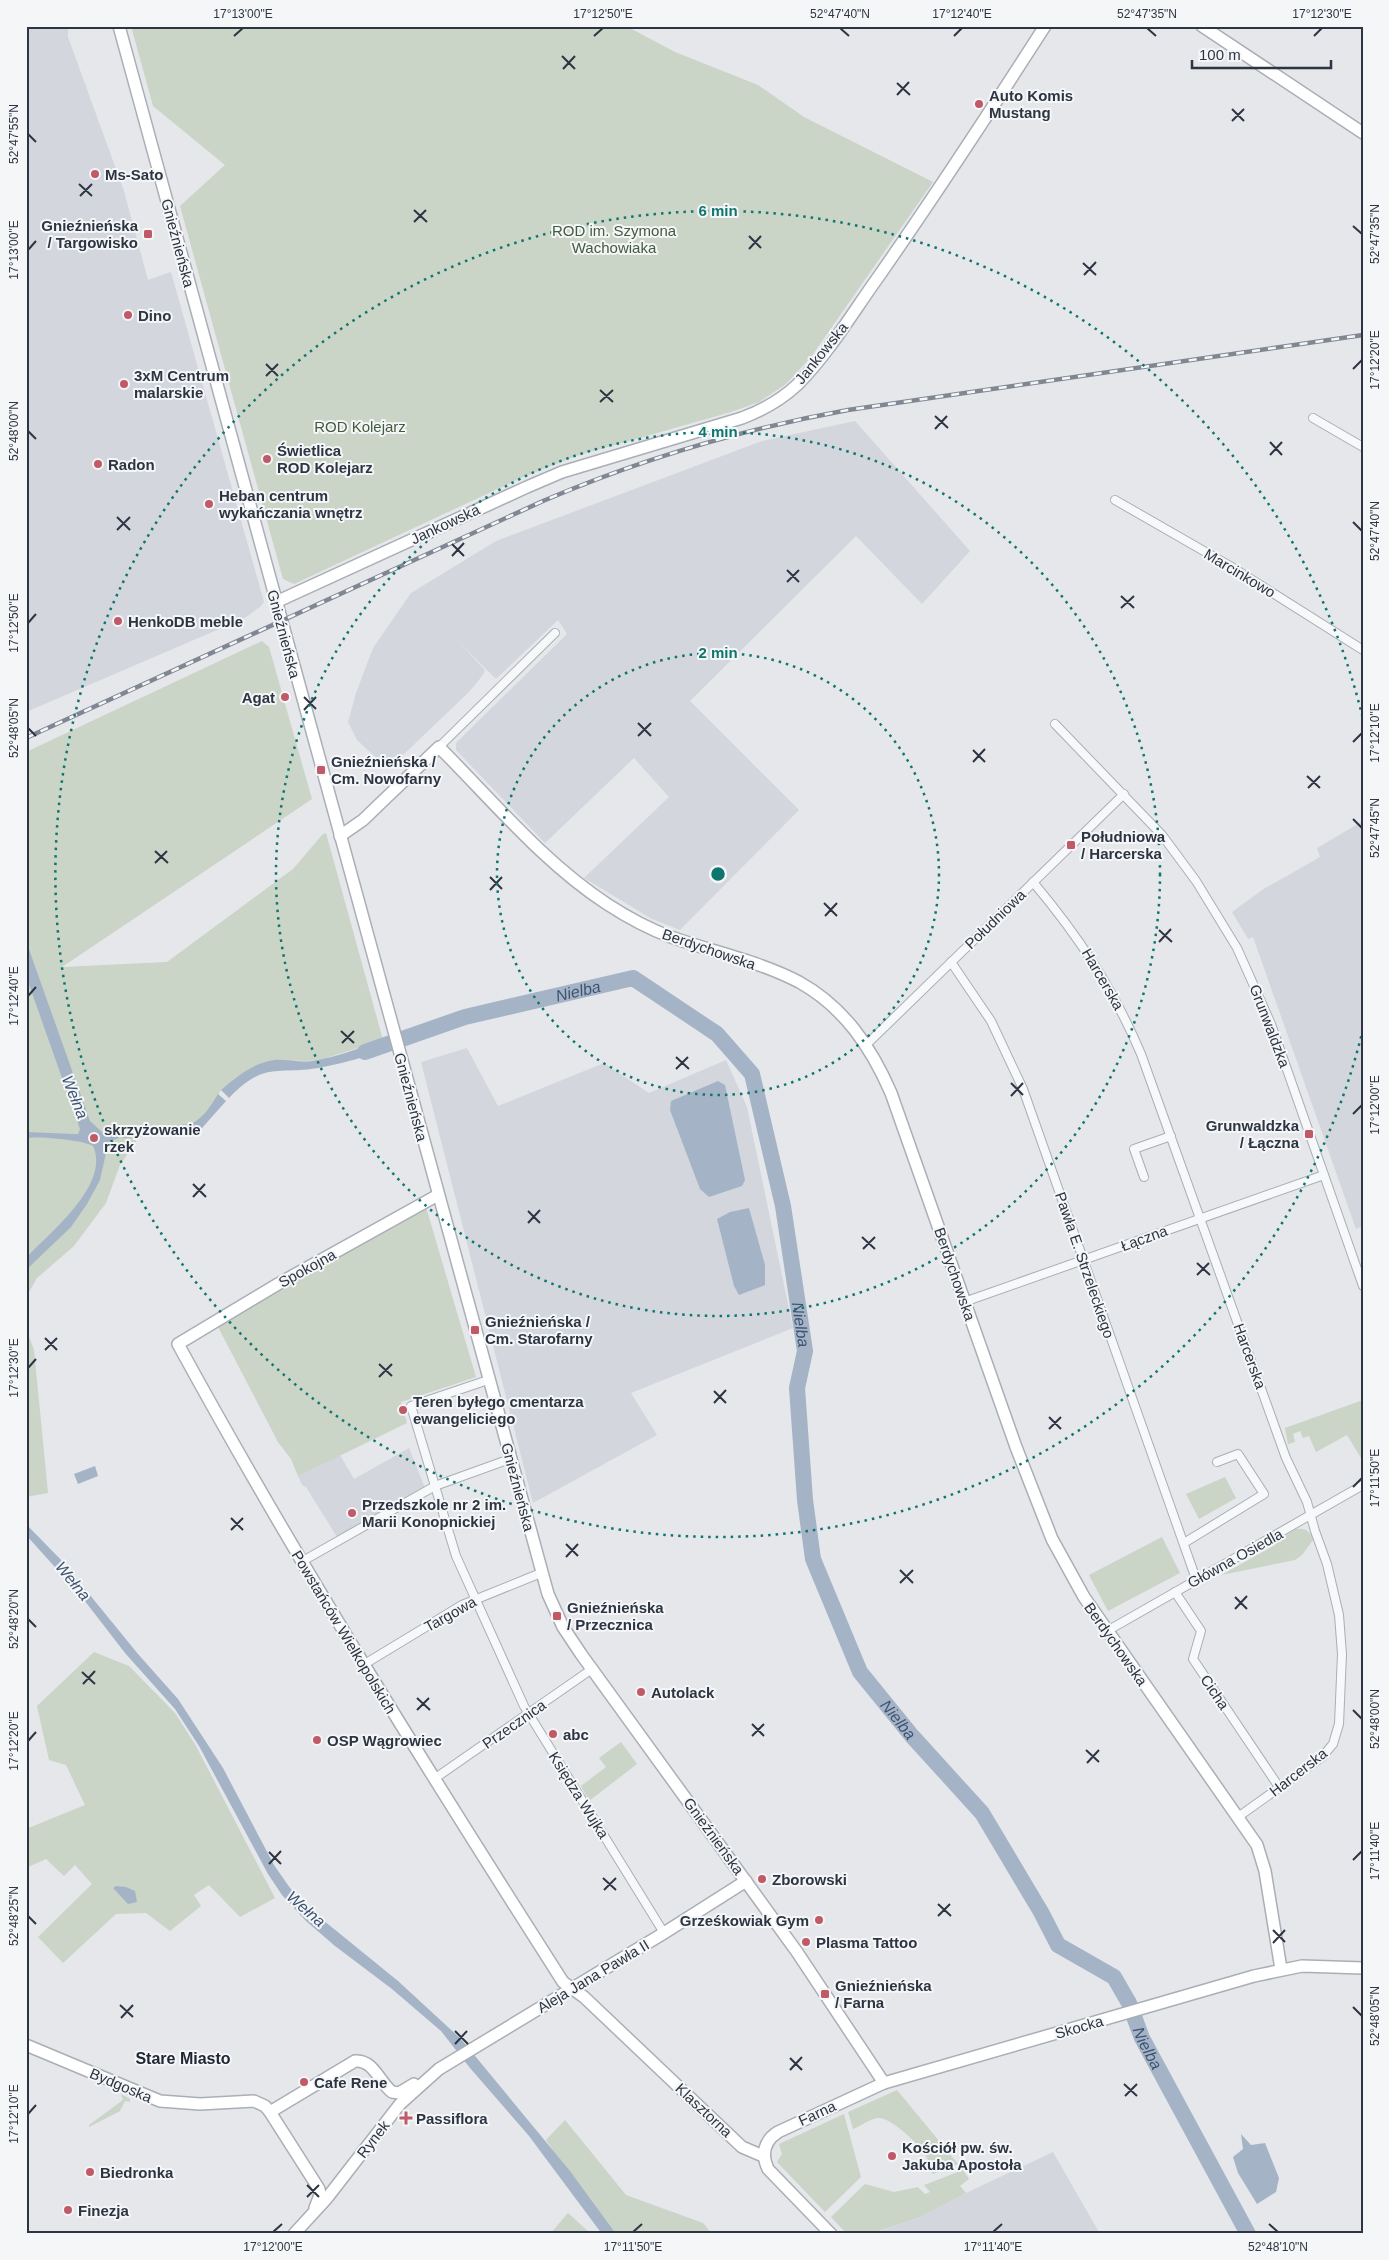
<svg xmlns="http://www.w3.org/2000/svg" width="1389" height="2260" font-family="Arial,sans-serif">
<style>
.built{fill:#d3d6dd}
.green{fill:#cad4c7}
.water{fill:#a4b4c6}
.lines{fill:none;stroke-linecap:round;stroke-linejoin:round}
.river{stroke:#a4b4c6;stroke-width:16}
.street-casing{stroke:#aaaeb5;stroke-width:10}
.secondary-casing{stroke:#aaaeb5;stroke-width:14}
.street{stroke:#f7f8fa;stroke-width:8}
.secondary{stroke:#fff;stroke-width:11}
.rail-casing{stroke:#808793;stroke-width:4.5}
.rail{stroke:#f4f6f8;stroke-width:2.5;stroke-dasharray:8;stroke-linecap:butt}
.ticks{fill:none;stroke:#2e3542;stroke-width:2}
.ring{fill:none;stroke:#0f766e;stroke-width:2.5;stroke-dasharray:2.5 5}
.poi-dot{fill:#c05a66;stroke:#f4f6f8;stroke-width:2}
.labels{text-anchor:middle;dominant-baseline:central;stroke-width:4;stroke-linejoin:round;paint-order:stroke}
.poi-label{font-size:15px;font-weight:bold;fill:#2e3542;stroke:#f4f6f8;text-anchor:start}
.park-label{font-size:15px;fill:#425c3d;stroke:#f4f6f8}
.street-label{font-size:15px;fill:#2e3542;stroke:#f4f6f8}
.water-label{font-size:16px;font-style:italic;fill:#3d5371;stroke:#f4f6f8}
.neighbourhood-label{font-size:16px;font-weight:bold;fill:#202633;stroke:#f4f6f8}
.centre{fill:#0f766e;stroke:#f4f6f8;stroke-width:2.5}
.ring-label{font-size:15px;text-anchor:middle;font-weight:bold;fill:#0f766e;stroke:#f4f6f8;stroke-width:4;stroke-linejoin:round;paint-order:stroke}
.neatline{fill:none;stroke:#2e3542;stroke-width:2}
.ticks-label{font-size:12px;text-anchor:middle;fill:#2e3542}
</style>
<rect width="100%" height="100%" fill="#e5e7eb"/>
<g class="built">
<polygon points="26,26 68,26 68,37 124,191 148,280 171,272 264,602 260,607 246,617 224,627 26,712"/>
<polygon points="855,421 970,551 922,604 856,536 690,701 799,810 680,930 652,919 584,878 669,797 634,758 545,843 456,750 456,743 567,634 558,620 496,679 456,639 485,670 483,675 470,691 403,755 396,757 386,767 357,740 348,722 356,693 373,648 411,593 496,541 762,441"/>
<polygon points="1363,821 1363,1226 1356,1229 1253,937 1248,939 1232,912 1262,890 1320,857 1317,848"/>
<polygon points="467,1048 498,1106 604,1063 649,1093 726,1060 747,1107 793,1328 631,1393 657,1435 533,1503 421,1062"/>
<polygon points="409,1448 425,1488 337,1537 306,1487 302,1485 298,1476 340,1455 354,1479"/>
<polygon points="1053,2152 1100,2234 872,2234 920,2217 966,2193"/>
</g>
<g class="green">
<polygon points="131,26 626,26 675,52 758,85 804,117 933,182 811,357 786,384 759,402 731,412 576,456 521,478 294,584 283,579 180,206 225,165 153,106"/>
<polygon points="262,641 269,647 312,799 62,967 167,962 293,869 322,835 326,833 383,1040 323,1059 309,1061 274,1060 221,1090 212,1107 199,1119 191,1124 122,1129 123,1138 135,1136 136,1142 120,1165 106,1203 74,1246 37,1278 26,1297 26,752"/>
<polygon points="426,1207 476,1377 401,1402 407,1423 298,1476 291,1459 278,1442 217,1325"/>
<polygon points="26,1329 34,1350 48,1493 26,1497"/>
<polygon points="1363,1400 1363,1461 1347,1435 1316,1452 1309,1436 1303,1438 1300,1431 1293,1434 1295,1442 1288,1444 1285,1428"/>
<polygon points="1225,1477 1236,1498 1199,1519 1186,1494"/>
<path d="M1296,1529c10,-1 14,2 17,11l-11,15 -7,5 -74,15 -39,22 93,-52 -1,-3z"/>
<polygon points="1162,1537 1180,1573 1108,1611 1089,1575"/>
<polygon points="94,1652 129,1666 175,1713 196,1746 275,1898 240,1917 209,1885 194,1895 201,1906 170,1931 146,1913 116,1914 63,1963 38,1937 92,1884 75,1865 64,1876 46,1859 26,1868 26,1829 85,1805 66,1765 49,1760 37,1706"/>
<polygon points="621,1742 637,1764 589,1801 581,1786 606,1767 599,1758"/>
<path d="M897,2090l61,74 -25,10c-5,-6 -3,-12 -7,-18 -6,-11 -35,-39 -48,-38 -9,1 -17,8 -25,11l-5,-17z"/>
<polygon points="121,2094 130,2099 130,2102 125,2101 120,2111 89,2127 89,2125 123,2100"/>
<polygon points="844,2114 861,2177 825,2212 777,2162 782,2154 779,2144"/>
<polygon points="565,2120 626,2195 703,2223 712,2234 609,2234 546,2140"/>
<polygon points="963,2170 969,2179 960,2186 966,2193 920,2217 882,2230 872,2234 847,2234 831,2217 865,2184 894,2192 918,2187 925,2194 930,2192 924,2185"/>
<polygon points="568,2213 591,2234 550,2234"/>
</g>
<g class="water">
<path d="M26,941l64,180 12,11 16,-2 1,8 -9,3 -2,3 -8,36 -13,24 -16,23 -45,43v-12c22,-24 85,-73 67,-112 -9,-6 -55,-10 -67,-8v-6l48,2h4l2,-5 -54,-153z"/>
<path d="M383,1040l3,11c-23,6 -45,13 -68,17 -42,7 -54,-7 -89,30l-8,-8c15,-13 32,-27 53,-30 13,-1 26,3 38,1 25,-4 48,-13 71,-21z"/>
<polygon points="718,1081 725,1085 745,1180 742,1186 709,1197 700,1189 670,1110 671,1101"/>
<path d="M218,1094l8,7 -24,27 -26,6 -53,4 -2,-9 70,-5c14,-8 19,-17 27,-30z"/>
<polygon points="749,1208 765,1265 765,1285 739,1295 734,1286 717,1219 730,1212"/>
<polygon points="95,1466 98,1476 78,1484 74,1474"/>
<polygon points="26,1524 63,1562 138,1654 178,1699 223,1768 274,1865 290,1888 307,1907 398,1981 461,2039 570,2171 616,2234 602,2234 529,2136 470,2068 441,2031 392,1989 335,1946 306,1921 282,1895 268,1874 199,1746 175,1709 125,1653 81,1596 26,1535"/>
<polygon points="116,1886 126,1887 135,1891 137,1902 128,1904 113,1888"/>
<polygon points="1241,2134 1251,2145 1265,2143 1279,2178 1276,2192 1257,2204 1238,2173 1233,2157 1243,2149"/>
</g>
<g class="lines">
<path class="river" id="s1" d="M365,1052l100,-35 168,-39 84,56 35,40 31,132 22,145 -8,37 8,112 8,59 47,113 52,64 70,77 59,99 17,33 56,32 15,26 13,35 106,196"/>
<g class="street-casing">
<g id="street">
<polyline points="1313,418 1363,447"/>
<polyline points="1115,500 1230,566 1363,650"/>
<polyline points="1055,724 1162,835 1196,881 1237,948 1271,1024 1363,1286"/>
<polyline points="439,747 555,633"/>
<path d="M1033,882c46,55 80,106 108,172l145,404 21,44 8,29 12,33 12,51 3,39 -3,70 -6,20 -11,13 -84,60"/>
<polyline points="951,962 991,1021 1023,1089 1196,1579"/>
<polyline points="866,1045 1124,794"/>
<polyline points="1144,1177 1134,1149 1171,1136"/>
<polyline points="964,1302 1324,1175"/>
<polyline points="488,1380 411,1406 456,1556 524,1706 664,1933"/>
<polyline points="1184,1543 1264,1494 1238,1454 1217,1462"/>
<polyline points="301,1562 435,1486 510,1459"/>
<polyline points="1175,1592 1201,1631 1193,1659 1279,1787"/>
<polyline points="1107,1631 1363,1485"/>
<polyline points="363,1665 462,1605 541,1573"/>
<polyline points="434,1779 592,1669"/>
</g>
</g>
<g class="secondary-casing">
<g id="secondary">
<polyline points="119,26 548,1594 563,1627 581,1654 797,1952 884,2083"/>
<polyline points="1202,26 1363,133"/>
<path d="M276,602l251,-115 35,-15 180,-54c21,-8 39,-18 55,-33 32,-32 56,-73 82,-109 57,-82 112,-166 166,-250"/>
<path d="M340,836l23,-16 76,-73c54,54 104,115 168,157 20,13 42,25 64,33 42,15 88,24 128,45 45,25 72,65 92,111l125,354 36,92 32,58 173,248 8,26 16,98"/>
<path d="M438,1195l-160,89 -100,60c119,218 251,428 385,638l21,15 158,150 21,9"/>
<polyline points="26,2045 160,2101 200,2104 254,2101 265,2106 270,2112 319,2189 320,2195 315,2208"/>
<path d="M270,2112l85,-51c18,-2 25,22 37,31l7,1 15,-9"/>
<polyline points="294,2234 327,2198 400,2104 439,2069 664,1933 746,1881"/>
<path d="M831,2234l-63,-65c-7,-15 -4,-28 10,-37l106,-49 370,-107 48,-10 61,2"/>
</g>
</g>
<use href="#street" class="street"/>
<use href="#secondary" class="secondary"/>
<g class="rail-casing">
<path id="rail" d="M26,738l517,-237c98,-42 200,-72 305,-91l515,-75"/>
</g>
<use href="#rail" class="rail"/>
</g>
<path class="ticks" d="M840,28l9,8M1147,28l9,8M234,36l9,-8M594,36l9,-8M954,36l8,-8M1314,36l8,-8M562,56l13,13M563,69l12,-13M897,83l13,12M897,95l12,-13M1232,109l12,12M1232,121l12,-12M28,134l8,8M79,184l13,12M80,196l12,-12M414,210l13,12M414,222l12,-12M1353,226l9,8M749,236l12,12M749,249l12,-13M28,250l8,-9M1083,263l13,12M1084,275l12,-13M266,364l12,12M1353,369l9,-9M266,376l12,-12M600,390l13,12M600,402l13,-12M935,416l13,12M935,429l12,-13M28,431l8,8M1270,442l12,13M1270,455l12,-13M117,517l13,13M1353,522l9,9M117,530l13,-13M452,544l12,12M452,556l12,-13M787,570l12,12M787,582l12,-12M1121,596l13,12M1121,608l13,-12M28,623l8,-9M304,697l12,12M304,710l12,-13M638,723l13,13M28,728l8,8M638,736l13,-13M1353,742l9,-9M973,750l12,12M973,762l12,-13M1307,776l13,12M1308,788l12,-12M1353,819l9,9M155,851l13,12M155,863l12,-12M490,877l12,12M490,890l12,-13M824,903l13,13M825,916l12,-13M1159,930l13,12M1159,942l12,-13M28,996l8,-9M341,1031l13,12M342,1043l12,-12M676,1057l13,12M676,1069l12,-12M1011,1083l12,12M1011,1096l12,-13M1353,1114l9,-9M193,1184l13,13M193,1197l12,-13M528,1211l12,12M528,1223l12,-13M862,1237l13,12M863,1249l12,-12M1197,1263l13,12M1197,1275l12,-12M45,1338l12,12M45,1350l12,-12M379,1364l13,12M28,1368l8,-9M379,1377l13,-13M714,1391l12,12M714,1403l12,-13M1049,1417l12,12M1049,1429l12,-12M1353,1487l9,-9M231,1518l12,12M231,1530l12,-12M566,1544l12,12M566,1557l12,-13M900,1570l13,13M900,1583l13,-13M1235,1597l12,12M1235,1609l12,-13M28,1619l8,8M82,1672l13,12M83,1684l12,-13M417,1698l13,12M417,1710l12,-12M1353,1710l9,9M752,1724l12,12M752,1736l12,-12M28,1741l8,-9M1086,1750l13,12M1087,1763l12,-13M269,1852l12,12M1353,1860l9,-9M269,1864l12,-13M603,1878l13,12M604,1890l12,-12M938,1904l13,12M28,1916l8,8M938,1916l12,-12M1273,1930l12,12M1273,1943l12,-13M120,2005l13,12M1353,2007l9,9M121,2018l12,-13M455,2031l13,13M455,2044l12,-13M790,2058l12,12M790,2070l12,-13M1124,2084l13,12M1125,2096l12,-12M28,2114l8,-9M307,2185l12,12M307,2197l12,-12M1269,2224l9,8M273,2232l9,-8M633,2232l9,-8M993,2232l9,-8"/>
<g class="ring">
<circle cx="718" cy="874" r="221"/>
<circle cx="718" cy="874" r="442"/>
<path d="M1363 1029A663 663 0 1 1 1363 719"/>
</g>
<g class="poi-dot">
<circle cx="979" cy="104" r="5"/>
<circle cx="95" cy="174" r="5"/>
<rect x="143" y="229" width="10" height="10" rx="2.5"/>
<circle cx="128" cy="315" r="5"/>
<circle cx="124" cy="384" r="5"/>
<circle cx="267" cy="459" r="5"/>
<circle cx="98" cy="464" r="5"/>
<circle cx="209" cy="504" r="5"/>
<circle cx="118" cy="621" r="5"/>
<circle cx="285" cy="697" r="5"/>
<rect x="316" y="765" width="10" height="10" rx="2.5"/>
<rect x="1066" y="840" width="10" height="10" rx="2.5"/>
<rect x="1304" y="1129" width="10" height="10" rx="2.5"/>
<circle cx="94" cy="1138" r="5"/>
<rect x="470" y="1325" width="10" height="10" rx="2.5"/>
<circle cx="403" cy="1410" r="5"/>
<circle cx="352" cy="1513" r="5"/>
<rect x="552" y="1611" width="10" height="10" rx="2.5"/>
<circle cx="641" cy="1692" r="5"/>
<circle cx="553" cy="1734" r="5"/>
<circle cx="317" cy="1740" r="5"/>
<circle cx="762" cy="1879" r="5"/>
<circle cx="819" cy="1920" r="5"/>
<circle cx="806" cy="1942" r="5"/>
<rect x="820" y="1989" width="10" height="10" rx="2.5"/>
<circle cx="304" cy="2082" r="5"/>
<path d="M403.5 2110.5h5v5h5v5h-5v5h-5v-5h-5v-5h5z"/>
<circle cx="892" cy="2156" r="5"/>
<circle cx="90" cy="2172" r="5"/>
<circle cx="68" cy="2210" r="5"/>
</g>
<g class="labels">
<g class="poi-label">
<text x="989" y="95">Auto Komis<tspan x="989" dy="17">Mustang</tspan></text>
<text x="105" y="174">Ms-Sato</text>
<text x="138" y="225" text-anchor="end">Gnieźnieńska<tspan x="138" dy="17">/ Targowisko</tspan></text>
<text x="138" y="315">Dino</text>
<text x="134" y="375">3xM Centrum<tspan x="134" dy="17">malarskie</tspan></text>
<text x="277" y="450">Świetlica<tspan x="277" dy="17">ROD Kolejarz</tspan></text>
<text x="108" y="464">Radon</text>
<text x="219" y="495">Heban centrum<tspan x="219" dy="17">wykańczania wnętrz</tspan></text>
<text x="128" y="621">HenkoDB meble</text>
<text x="275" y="697" text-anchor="end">Agat</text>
<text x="331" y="761">Gnieźnieńska /<tspan x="331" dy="17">Cm. Nowofarny</tspan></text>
<text x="1081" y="836">Południowa<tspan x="1081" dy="17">/ Harcerska</tspan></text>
<text x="1299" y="1125" text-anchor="end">Grunwaldzka<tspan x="1299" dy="17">/ Łączna</tspan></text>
<text x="104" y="1129">skrzyżowanie<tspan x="104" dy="17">rzek</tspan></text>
<text x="485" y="1321">Gnieźnieńska /<tspan x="485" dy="17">Cm. Starofarny</tspan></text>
<text x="413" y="1401">Teren byłego cmentarza<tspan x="413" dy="17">ewangeliciego</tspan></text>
<text x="362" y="1504">Przedszkole nr 2 im.<tspan x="362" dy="17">Marii Konopnickiej</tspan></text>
<text x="567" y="1607">Gnieźnieńska<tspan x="567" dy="17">/ Przecznica</tspan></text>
<text x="651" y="1692">Autolack</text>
<text x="563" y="1734">abc</text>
<text x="327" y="1740">OSP Wągrowiec</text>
<text x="772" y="1879">Zborowski</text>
<text x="809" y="1920" text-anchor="end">Grześkowiak Gym</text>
<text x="816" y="1942">Plasma Tattoo</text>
<text x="835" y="1985">Gnieźnieńska<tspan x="835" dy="17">/ Farna</tspan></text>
<text x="314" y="2082">Cafe Rene</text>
<text x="416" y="2118">Passiflora</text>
<text x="902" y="2147">Kościół pw. św.<tspan x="902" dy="17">Jakuba Apostoła</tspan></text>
<text x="100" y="2172">Biedronka</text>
<text x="78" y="2210">Finezja</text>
</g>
<g class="park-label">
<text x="614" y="230">ROD im. Szymona<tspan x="614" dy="17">Wachowiaka</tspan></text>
<text x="360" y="426">ROD Kolejarz</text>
</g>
<g class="street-label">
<text transform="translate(178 243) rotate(75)">Gnieźnieńska</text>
<text transform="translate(821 353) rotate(-51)">Jankowska</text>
<text transform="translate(445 524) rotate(-25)">Jankowska</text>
<text transform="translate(1240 573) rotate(31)">Marcinkowo</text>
<text transform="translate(284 634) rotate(75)">Gnieźnieńska</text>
<text transform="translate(995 919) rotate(-44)">Południowa</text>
<text transform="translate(709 949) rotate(19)">Berdychowska</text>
<text transform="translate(1103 979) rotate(60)">Harcerska</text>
<text transform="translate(1270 1026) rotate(69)">Grunwaldzka</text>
<text transform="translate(411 1097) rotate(75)">Gnieźnieńska</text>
<text transform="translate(1144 1238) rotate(-20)">Łączna</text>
<text transform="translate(1085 1265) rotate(71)">Pawła E. Strzeleckiego</text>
<text transform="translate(307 1268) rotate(-29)">Spokojna</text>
<text transform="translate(955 1274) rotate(71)">Berdychowska</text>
<text transform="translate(1250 1356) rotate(70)">Harcerska</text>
<text transform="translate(518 1487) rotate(75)">Gnieźnieńska</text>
<text transform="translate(1235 1558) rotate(-29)">Główna Osiedla</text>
<text transform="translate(450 1614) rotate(-29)">Targowa</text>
<text transform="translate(344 1632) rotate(59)">Powstańców Wielkopolskich</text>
<text transform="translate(1116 1644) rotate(55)">Berdychowska</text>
<text transform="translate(1215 1692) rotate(56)">Cicha</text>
<text transform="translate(514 1724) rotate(-35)">Przecznica</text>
<text transform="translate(1298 1772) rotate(-38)">Harcerska</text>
<text transform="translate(579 1795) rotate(58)">Księdza Wujka</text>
<text transform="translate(714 1836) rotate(54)">Gnieźnieńska</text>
<text transform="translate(593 1976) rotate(-31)">Aleja Jana Pawła II</text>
<text transform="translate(1079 2027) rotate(-16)">Skocka</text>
<text transform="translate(121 2085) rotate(23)">Bydgoska</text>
<text transform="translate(704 2110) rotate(43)">Klasztorna</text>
<text transform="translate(817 2113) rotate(-25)">Farna</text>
<text transform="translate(373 2139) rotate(-52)">Rynek</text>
</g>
<g class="water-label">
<text stroke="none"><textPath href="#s1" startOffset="222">Nielba</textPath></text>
<text transform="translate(75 1097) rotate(68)">Wełna</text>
<text stroke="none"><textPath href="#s1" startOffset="688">Nielba</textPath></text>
<text transform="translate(73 1581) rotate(51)">Wełna</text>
<text stroke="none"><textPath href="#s1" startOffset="1108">Nielba</textPath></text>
<text transform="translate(306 1909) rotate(41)">Wełna</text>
<text stroke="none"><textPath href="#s1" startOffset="1529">Nielba</textPath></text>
</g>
<g class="neighbourhood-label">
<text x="183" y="2058">Stare Miasto</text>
</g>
</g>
<circle cx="718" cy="874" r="8" class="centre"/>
<g class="ring-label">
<text x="718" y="216">6 min</text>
<text x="718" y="437">4 min</text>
<text x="718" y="658">2 min</text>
</g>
<rect width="1389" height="2260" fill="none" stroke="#f4f6f8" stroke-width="55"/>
<path d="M1192 60v8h139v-8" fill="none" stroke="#2e3542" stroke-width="2.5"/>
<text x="1199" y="60" font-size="15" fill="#2e3542" stroke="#f4f6f8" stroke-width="4" paint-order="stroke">100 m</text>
<rect x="28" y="28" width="1334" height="2204" class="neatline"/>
<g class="ticks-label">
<text x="243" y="18">17°13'00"E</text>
<text x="603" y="18">17°12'50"E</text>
<text x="840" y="18">52°47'40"N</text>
<text x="962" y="18">17°12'40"E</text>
<text x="1147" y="18">52°47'35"N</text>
<text x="1322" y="18">17°12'30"E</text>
<text transform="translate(14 134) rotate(-90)" y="4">52°47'55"N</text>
<text transform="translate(1375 234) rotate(-90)" y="4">52°47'35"N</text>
<text transform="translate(14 250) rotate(-90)" y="4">17°13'00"E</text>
<text transform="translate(1375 360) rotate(-90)" y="4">17°12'20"E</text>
<text transform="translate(14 431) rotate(-90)" y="4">52°48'00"N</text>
<text transform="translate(1375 531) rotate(-90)" y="4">52°47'40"N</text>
<text transform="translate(14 623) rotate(-90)" y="4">17°12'50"E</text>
<text transform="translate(14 728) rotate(-90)" y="4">52°48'05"N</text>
<text transform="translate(1375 733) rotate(-90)" y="4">17°12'10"E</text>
<text transform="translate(1375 828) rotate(-90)" y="4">52°47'45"N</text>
<text transform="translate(14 996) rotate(-90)" y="4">17°12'40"E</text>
<text transform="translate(1375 1105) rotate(-90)" y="4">17°12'00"E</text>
<text transform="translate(14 1368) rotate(-90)" y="4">17°12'30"E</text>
<text transform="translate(1375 1478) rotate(-90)" y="4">17°11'50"E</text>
<text transform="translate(14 1619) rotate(-90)" y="4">52°48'20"N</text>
<text transform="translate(1375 1719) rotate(-90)" y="4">52°48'00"N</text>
<text transform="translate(14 1741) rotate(-90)" y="4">17°12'20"E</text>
<text transform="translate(1375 1851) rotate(-90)" y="4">17°11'40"E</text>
<text transform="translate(14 1916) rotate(-90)" y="4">52°48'25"N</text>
<text transform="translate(1375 2016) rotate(-90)" y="4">52°48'05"N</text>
<text transform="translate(14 2114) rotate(-90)" y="4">17°12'10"E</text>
<text x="273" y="2251">17°12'00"E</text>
<text x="633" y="2251">17°11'50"E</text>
<text x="993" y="2251">17°11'40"E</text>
<text x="1278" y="2251">52°48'10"N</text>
</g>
</svg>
